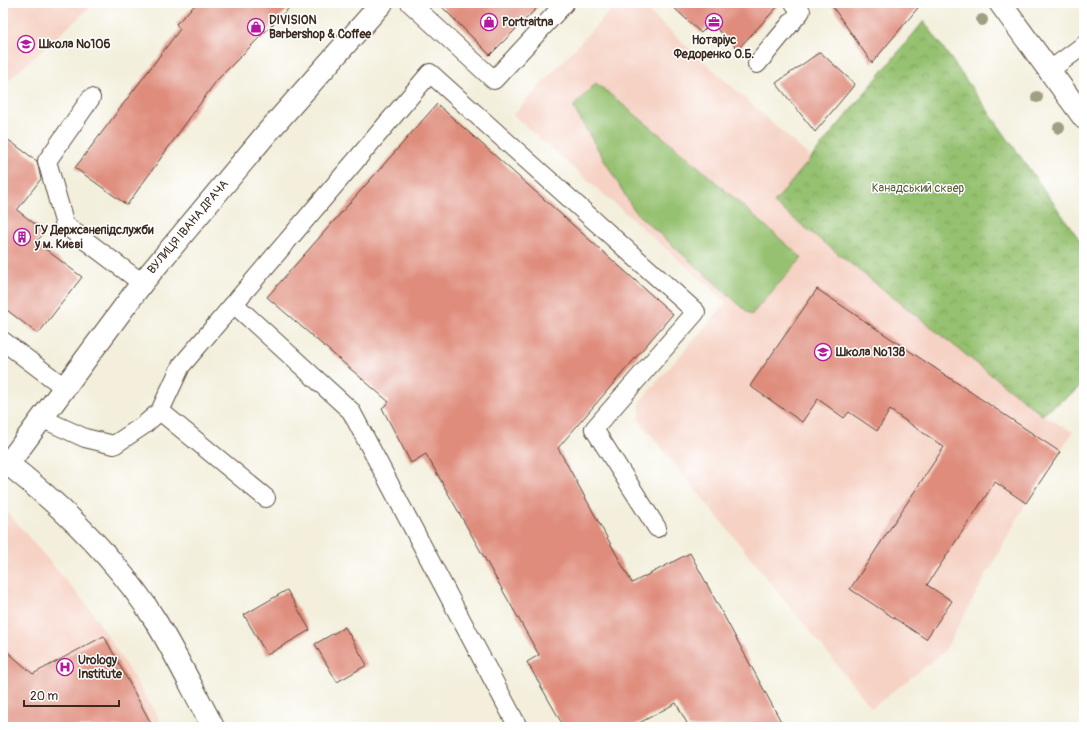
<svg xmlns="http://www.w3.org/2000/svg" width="1087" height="730" font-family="Pangolin,sans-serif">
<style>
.built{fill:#f6d2c4}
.park{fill:url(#park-crowns);stroke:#687646}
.pitch{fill:#95c16f;stroke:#687646}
.building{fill:#df8c7b}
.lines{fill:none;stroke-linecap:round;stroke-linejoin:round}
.lane-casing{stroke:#57483a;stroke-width:20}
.street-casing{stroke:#57483a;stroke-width:24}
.secondary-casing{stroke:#57483a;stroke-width:24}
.lane{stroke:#fff;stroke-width:18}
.street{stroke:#fff;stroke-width:22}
.secondary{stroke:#fff;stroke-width:22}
.tree{fill:#9fa083}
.labels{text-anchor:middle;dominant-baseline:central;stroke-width:3;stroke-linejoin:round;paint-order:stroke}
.poi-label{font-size:12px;font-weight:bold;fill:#3b2a1e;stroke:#fff;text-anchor:start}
.park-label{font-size:12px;fill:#5a5f3a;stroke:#fff}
.street-label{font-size:12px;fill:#3b2a1e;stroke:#fff}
</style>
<defs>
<pattern id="park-crowns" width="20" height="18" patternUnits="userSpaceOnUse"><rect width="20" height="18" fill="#95c16f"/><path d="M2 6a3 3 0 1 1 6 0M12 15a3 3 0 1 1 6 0" fill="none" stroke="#7b9d5b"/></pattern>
</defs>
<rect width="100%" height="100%" fill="#fff"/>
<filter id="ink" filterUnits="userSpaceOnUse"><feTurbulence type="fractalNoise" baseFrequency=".025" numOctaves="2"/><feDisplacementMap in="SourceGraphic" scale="8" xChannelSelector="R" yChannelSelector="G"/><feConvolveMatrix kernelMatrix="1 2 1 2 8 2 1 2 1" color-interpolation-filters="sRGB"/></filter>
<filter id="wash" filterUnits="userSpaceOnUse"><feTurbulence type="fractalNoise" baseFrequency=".012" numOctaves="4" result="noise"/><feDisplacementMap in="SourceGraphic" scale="16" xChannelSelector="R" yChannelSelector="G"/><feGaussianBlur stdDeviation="0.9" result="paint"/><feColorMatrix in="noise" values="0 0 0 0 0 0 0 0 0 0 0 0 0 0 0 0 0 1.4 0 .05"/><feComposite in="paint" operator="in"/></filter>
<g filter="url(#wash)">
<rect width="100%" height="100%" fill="#f3efdc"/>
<g class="built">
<polygon points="3,3 95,3 3,85"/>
<polygon points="617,3 639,3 811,158 774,204 1042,415 1073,432 1026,503 944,652 872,708 639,420 640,401 727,302 513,115"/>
<polygon points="3,507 91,610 162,723 155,727 3,727"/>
</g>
<polygon class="park" points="924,21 1084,246 1084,384 1042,415 774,203"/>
<polygon class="pitch" points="596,83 685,155 802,258 751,315 635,212 573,107"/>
<g id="blocks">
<g class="building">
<polygon points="197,3 294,3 217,80 127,205 75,168 180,29 176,24"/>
<polygon points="438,3 542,3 490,55"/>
<polygon points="669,3 781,3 738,49 711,23 701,33"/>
<polygon points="830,3 922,3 872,63"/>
<polygon points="820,52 855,84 815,132 776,83"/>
<polygon points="437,104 673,314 558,448 632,583 690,553 784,727 689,727 676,703 632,727 564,727 527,662 539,655 426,454 411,463 382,408 389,402 267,297"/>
<polygon points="3,136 37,161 41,179 17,210 45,232 36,242 82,277 38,334 3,307"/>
<polygon points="817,289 1060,452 1026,503 995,482 927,585 952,601 926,639 850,589 944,447 890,410 877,431 849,412 844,418 818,399 802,422 750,386"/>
<polygon points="287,590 310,630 267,655 244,615"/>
<polygon points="345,627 367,665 337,682 315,644"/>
<polygon points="104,636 153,727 3,727 3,648 33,674"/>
</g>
</g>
</g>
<g filter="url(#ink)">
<use href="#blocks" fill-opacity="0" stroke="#57483a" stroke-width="1"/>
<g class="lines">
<g class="lane-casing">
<g id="lane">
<polyline points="410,3 494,80 565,3"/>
<polyline points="757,64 801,11 794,3"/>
<polyline points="1050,70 1084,45"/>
<polyline points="91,98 47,161 65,225 142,283"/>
<polyline points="234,304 351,411 518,727"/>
<polyline points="3,341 64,387"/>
<polyline points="160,411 181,366 430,73 696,312 594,429 657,528"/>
<polyline points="41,418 85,438 114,445 144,425 160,411 266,498"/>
</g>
</g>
<g class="street-casing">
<g id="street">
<path d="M3,460c58,45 113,98 152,160 21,34 39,72 58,107"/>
<polyline points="8,464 142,283 266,134 382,3"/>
</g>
</g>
<g class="secondary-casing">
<polyline id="secondary" points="1000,3 1084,118"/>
</g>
<use href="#lane" class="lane"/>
<use href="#street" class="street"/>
<use href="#secondary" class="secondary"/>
</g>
<g class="tree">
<circle cx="982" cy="20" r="6"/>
<circle cx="1037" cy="97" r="6"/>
<circle cx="1059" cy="128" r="6"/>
</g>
</g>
<defs>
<g id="shop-ring" transform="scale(0.9)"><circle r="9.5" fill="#fff" stroke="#b5179e" stroke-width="1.5"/><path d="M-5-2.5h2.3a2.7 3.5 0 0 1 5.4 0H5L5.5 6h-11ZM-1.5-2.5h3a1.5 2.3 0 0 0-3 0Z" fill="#b5179e"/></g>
<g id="office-ring" transform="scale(0.9)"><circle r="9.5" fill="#fff" stroke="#b5179e" stroke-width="1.5"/><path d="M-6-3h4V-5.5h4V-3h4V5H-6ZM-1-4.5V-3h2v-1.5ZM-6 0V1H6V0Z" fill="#b5179e"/></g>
<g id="school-ring" transform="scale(0.9)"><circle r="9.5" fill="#fff" stroke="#b5179e" stroke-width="1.5"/><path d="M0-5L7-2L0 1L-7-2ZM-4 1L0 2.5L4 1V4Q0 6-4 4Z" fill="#b5179e"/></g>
<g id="building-ring" transform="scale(0.9)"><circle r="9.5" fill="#fff" stroke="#b5179e" stroke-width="1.5"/><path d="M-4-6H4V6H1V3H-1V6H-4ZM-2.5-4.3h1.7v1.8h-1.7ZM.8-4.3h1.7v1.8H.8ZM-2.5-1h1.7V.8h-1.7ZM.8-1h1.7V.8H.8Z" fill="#b5179e"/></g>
<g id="hospital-ring" transform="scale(0.9)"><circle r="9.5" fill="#fff" stroke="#b5179e" stroke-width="1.5"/><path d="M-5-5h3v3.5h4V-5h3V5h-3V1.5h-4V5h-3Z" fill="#b5179e"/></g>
</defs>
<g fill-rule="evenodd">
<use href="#shop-ring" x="489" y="22"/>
<use href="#office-ring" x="714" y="22"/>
<use href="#shop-ring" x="256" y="27"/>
<use href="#school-ring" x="26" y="44"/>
<use href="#building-ring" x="22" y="237"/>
<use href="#school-ring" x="823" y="352"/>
<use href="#hospital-ring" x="65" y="667"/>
</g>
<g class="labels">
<g class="poi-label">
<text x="269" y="20">DIVISION<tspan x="269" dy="14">Barbershop &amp; Coffee</tspan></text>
<text x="502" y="22">Portraitna</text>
<text x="714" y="40" text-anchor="middle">Нотаріус<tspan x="714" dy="14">Федоренко О.Б.</tspan></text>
<text x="39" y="44">Школа №106</text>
<text x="35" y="230">ГУ Держсанепідслужби<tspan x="35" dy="14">у м. Києві</tspan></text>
<text x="836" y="352">Школа №138</text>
<text x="78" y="660">Urology<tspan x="78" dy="14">Institute</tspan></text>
</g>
<g class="park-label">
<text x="918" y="188">Канадський сквер</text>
</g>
<g class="street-label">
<text transform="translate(188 227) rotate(-50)">ВУЛИЦЯ ІВАНА ДРАЧА</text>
</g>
</g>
<rect width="1087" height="730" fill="none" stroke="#fff" stroke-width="16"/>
<path d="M24 700v6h95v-6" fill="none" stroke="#3b2a1e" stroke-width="2"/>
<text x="30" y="700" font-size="12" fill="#3b2a1e" stroke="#ffffff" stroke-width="3" paint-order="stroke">20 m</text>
</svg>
